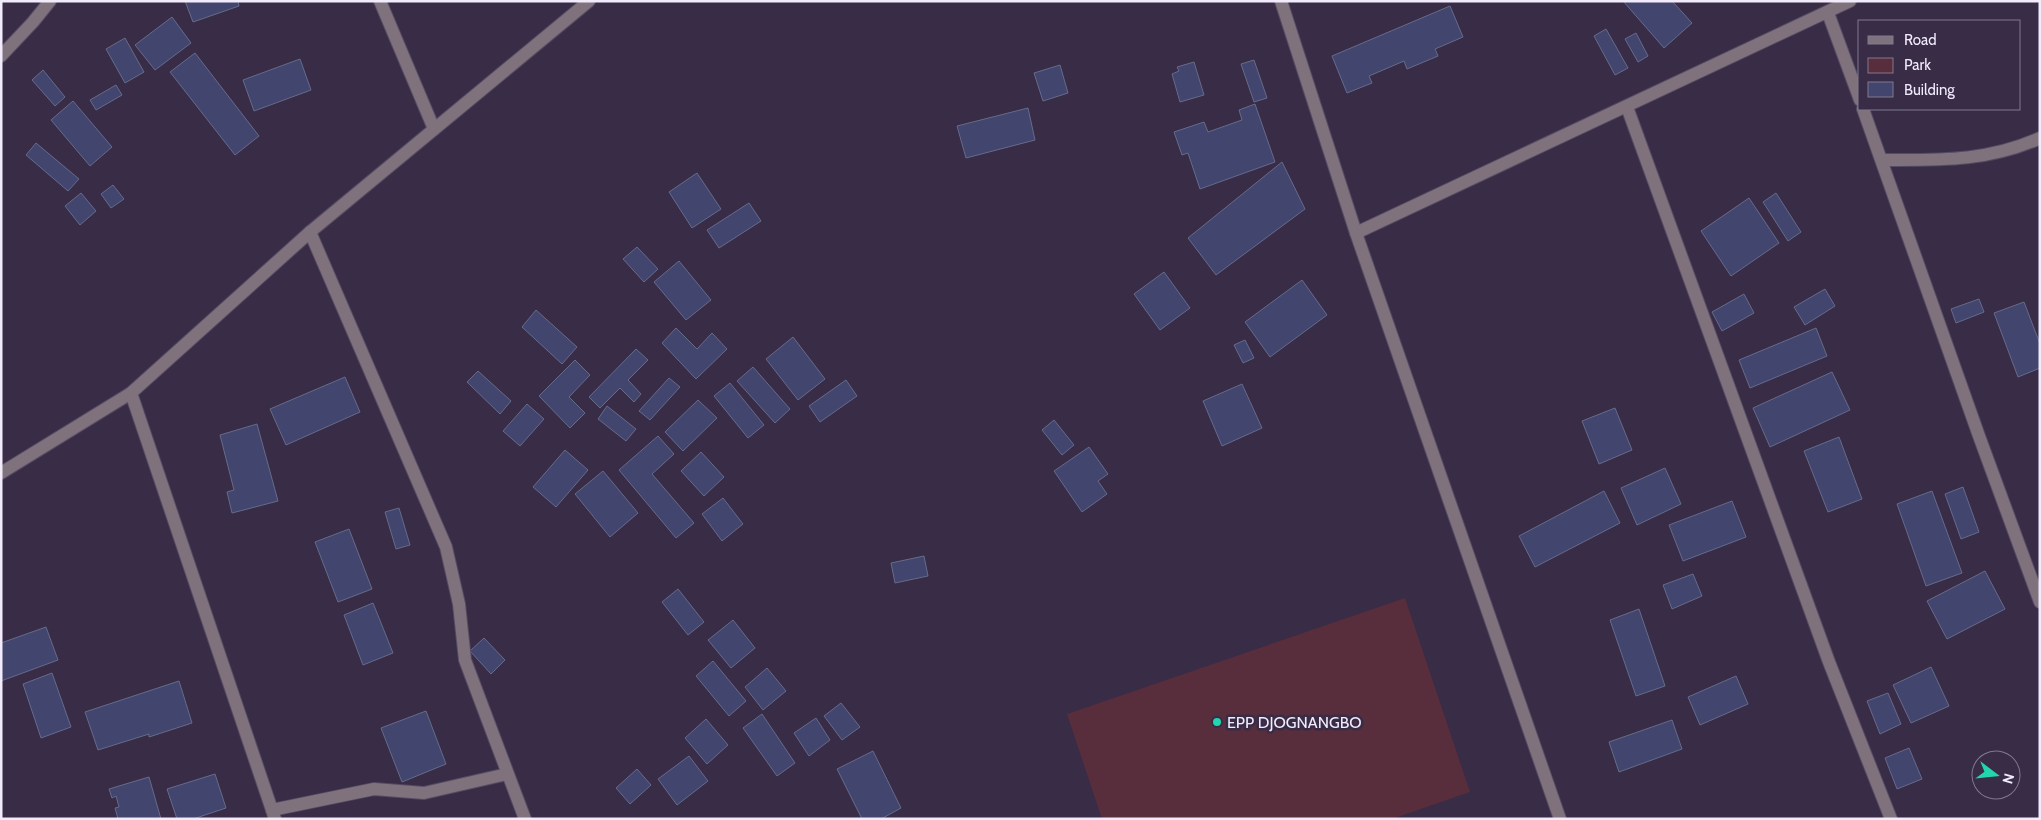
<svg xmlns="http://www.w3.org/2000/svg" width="2041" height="820" font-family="Cabin,sans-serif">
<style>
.green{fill:#582d3c}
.building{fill:#42456e;stroke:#676b8a}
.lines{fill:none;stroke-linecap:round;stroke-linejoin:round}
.minor-casing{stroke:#564b63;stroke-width:14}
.minor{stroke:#7f727d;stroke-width:12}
.poi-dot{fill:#22d5af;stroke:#382c46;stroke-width:2}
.labels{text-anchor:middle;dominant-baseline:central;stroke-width:5;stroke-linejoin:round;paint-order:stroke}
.poi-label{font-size:16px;fill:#f2ebfc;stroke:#382c46;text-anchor:start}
</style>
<rect width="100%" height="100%" fill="#382c46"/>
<polygon class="green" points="1405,598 1470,792 1392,819 1102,819 1067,714"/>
<g class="building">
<polygon points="185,1 238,1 239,6 193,22"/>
<polygon points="1623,1 1672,1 1692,23 1664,48"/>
<polygon points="1450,6 1463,37 1435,49 1438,56 1407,69 1404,61 1369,76 1372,83 1347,93 1332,56"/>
<polygon points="172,17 191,43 155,70 135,45"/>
<polygon points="1606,29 1628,68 1615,75 1594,36"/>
<polygon points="1636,33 1648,56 1638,62 1625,39"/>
<polygon points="125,38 144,72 125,83 106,49"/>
<polygon points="195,53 259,136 235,155 170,72"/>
<polygon points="300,59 311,90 254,111 243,80"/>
<polygon points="1254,60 1267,98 1254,102 1241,64"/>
<polygon points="1194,62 1204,95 1180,102 1172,74 1179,71 1177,67"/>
<polygon points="1060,65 1068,93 1043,101 1034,73"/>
<polygon points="43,70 65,97 55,106 32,80"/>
<polygon points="116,85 122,95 96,110 90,100"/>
<polygon points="73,101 112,147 90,166 51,120"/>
<polygon points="1255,104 1275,162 1200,189 1188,153 1182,155 1174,132 1204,122 1208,132 1242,120 1239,110"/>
<polygon points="1028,108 1035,140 966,158 957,126"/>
<polygon points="36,143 79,179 68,191 26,155"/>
<polygon points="1282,162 1305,209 1216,275 1188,238"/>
<polygon points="697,173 721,209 692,228 669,192"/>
<polygon points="113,185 124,199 111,208 101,194"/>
<polygon points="81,193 96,211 80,225 65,206"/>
<polygon points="1776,193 1801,232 1788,241 1763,202"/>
<polygon points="1749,198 1779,243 1731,276 1701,231"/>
<polygon points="749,203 761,221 719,248 707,230"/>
<polygon points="637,247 658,269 644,282 623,259"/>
<polygon points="679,261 711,300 686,320 654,282"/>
<polygon points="1164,272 1190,308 1160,330 1134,294"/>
<polygon points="1302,280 1327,315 1270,357 1245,322"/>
<polygon points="1825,289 1835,306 1805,325 1794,307"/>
<polygon points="1744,294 1754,313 1722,331 1712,312"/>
<polygon points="1979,299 1984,312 1956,323 1951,309"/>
<polygon points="2024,302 2040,344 2040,368 2018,377 1994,313"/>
<polygon points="536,310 577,347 562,364 522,327"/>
<polygon points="676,328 697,349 712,333 727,349 696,379 662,343"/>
<polygon points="1816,328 1827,356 1750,388 1739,360"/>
<polygon points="793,337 825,379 798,400 766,359"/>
<polygon points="1245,340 1254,358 1243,363 1234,345"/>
<polygon points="636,349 648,360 628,380 641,394 634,402 620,388 600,408 589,397"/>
<polygon points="575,360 590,375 569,397 585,413 570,428 539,396"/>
<polygon points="753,367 790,409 775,423 737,381"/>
<polygon points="478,371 511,401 500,414 467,382"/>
<polygon points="1832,372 1850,410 1770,447 1753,408"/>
<polygon points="345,377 360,412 286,445 270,409"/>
<polygon points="669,378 680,387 650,420 639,411"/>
<polygon points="846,380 857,396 820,422 809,406"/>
<polygon points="730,383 764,425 748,438 714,396"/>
<polygon points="1242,384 1262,428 1222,446 1203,401"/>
<polygon points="698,400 717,418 683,451 665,432"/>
<polygon points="527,404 544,419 520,446 503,431"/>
<polygon points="607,406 636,429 626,441 598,419"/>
<polygon points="1615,408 1632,450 1599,464 1582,421"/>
<polygon points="1054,420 1074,445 1062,455 1042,430"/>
<polygon points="257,424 278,501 232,513 227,492 234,490 220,435"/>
<polygon points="658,436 674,454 652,474 694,523 676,538 619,470"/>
<polygon points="1839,437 1862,499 1828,512 1804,451"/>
<polygon points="1089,447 1108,474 1098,481 1107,494 1082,512 1054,471"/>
<polygon points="565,450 588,470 556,507 533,487"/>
<polygon points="701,452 724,477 704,496 681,471"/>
<polygon points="1665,468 1681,504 1637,525 1621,488"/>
<polygon points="603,471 638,513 610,537 575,494"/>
<polygon points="1963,487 1979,532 1961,539 1945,494"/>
<polygon points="1604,491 1620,523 1535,567 1519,536"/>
<polygon points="1932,491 1962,573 1926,586 1897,504"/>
<polygon points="723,498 743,524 722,541 702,514"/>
<polygon points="1732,501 1746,537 1683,561 1669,525"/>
<polygon points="399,508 410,545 396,549 385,512"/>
<polygon points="349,529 372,589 338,602 315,542"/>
<polygon points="924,556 928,576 895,583 891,563"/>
<polygon points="1985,571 2005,609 1947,639 1927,601"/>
<polygon points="1693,574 1702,596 1672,609 1663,585"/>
<polygon points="678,589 704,622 688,635 662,602"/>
<polygon points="373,603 393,653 363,665 344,615"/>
<polygon points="1639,609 1665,686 1636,696 1610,620"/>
<polygon points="733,620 755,648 731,668 708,640"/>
<polygon points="46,627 58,660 1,681 1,643"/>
<polygon points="484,638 505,660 491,674 470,651"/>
<polygon points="713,661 746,701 729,716 696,676"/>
<polygon points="1931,667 1949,706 1911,723 1893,685"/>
<polygon points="767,668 786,691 763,710 745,687"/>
<polygon points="52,673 71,727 41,738 23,684"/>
<polygon points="1736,676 1748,704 1700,725 1688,697"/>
<polygon points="179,681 192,723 149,737 149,734 98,750 85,712"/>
<polygon points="1888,693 1901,724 1880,734 1867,701"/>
<polygon points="841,703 860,727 842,740 824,716"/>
<polygon points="426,711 446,764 402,782 381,728"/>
<polygon points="762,714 795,763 777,776 743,728"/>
<polygon points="816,718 830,740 809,756 794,733"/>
<polygon points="706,719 728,745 707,764 685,738"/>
<polygon points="1672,720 1682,749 1619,772 1609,742"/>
<polygon points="1909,748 1922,779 1897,789 1885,758"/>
<polygon points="873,751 901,808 881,819 862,819 837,769"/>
<polygon points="689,756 708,781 677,805 658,779"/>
<polygon points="637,769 651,785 630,804 616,788"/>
<polygon points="215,774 226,808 193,819 177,819 167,789"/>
<polygon points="149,777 161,819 118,819 115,808 119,807 116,796 112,798 109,789"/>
</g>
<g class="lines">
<g class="minor-casing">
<g id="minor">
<polyline points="380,1 434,129"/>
<polyline points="1281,1 1356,233 1560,819"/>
<polyline points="1828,13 1860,100"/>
<polyline points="1,56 33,22 50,1"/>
<polyline points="1627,107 1829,662 1891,819"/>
<polyline points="1863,109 1979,436 2040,602"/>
<path d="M1882,160c56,0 105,2 158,-22"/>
<polyline points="310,232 446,547 459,604 465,660 525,819"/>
<polyline points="1356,233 1850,1"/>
<polyline points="131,393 275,819"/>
<polyline points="1,473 131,393 310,232 589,1"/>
<polyline points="272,810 374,789 424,793 507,774"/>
</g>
</g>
<use href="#minor" class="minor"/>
</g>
<circle class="poi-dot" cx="1217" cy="722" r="5"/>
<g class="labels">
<g class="poi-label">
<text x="1227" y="722">EPP DJOGNANGBO</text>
</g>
</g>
<rect width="2041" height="820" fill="none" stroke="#f2ebfc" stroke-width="5"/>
<rect x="1858" y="20" width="162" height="90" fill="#382c46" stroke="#82788f"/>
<rect x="1868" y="36" width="25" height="8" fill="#7f727d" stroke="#82788f"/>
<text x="1904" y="45" font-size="15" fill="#f2ebfc">Road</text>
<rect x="1868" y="58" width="25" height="15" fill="#582d3c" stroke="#82788f"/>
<text x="1904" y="70" font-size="15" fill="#f2ebfc">Park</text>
<rect x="1868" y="82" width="25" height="15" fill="#42456e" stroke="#82788f"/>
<text x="1904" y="95" font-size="15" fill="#f2ebfc">Building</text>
<g transform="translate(1996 775) rotate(106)"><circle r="24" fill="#382c46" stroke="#82788f"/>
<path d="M0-4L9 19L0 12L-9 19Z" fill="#22d5af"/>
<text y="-8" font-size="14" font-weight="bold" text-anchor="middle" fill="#f2ebfc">N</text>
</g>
</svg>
